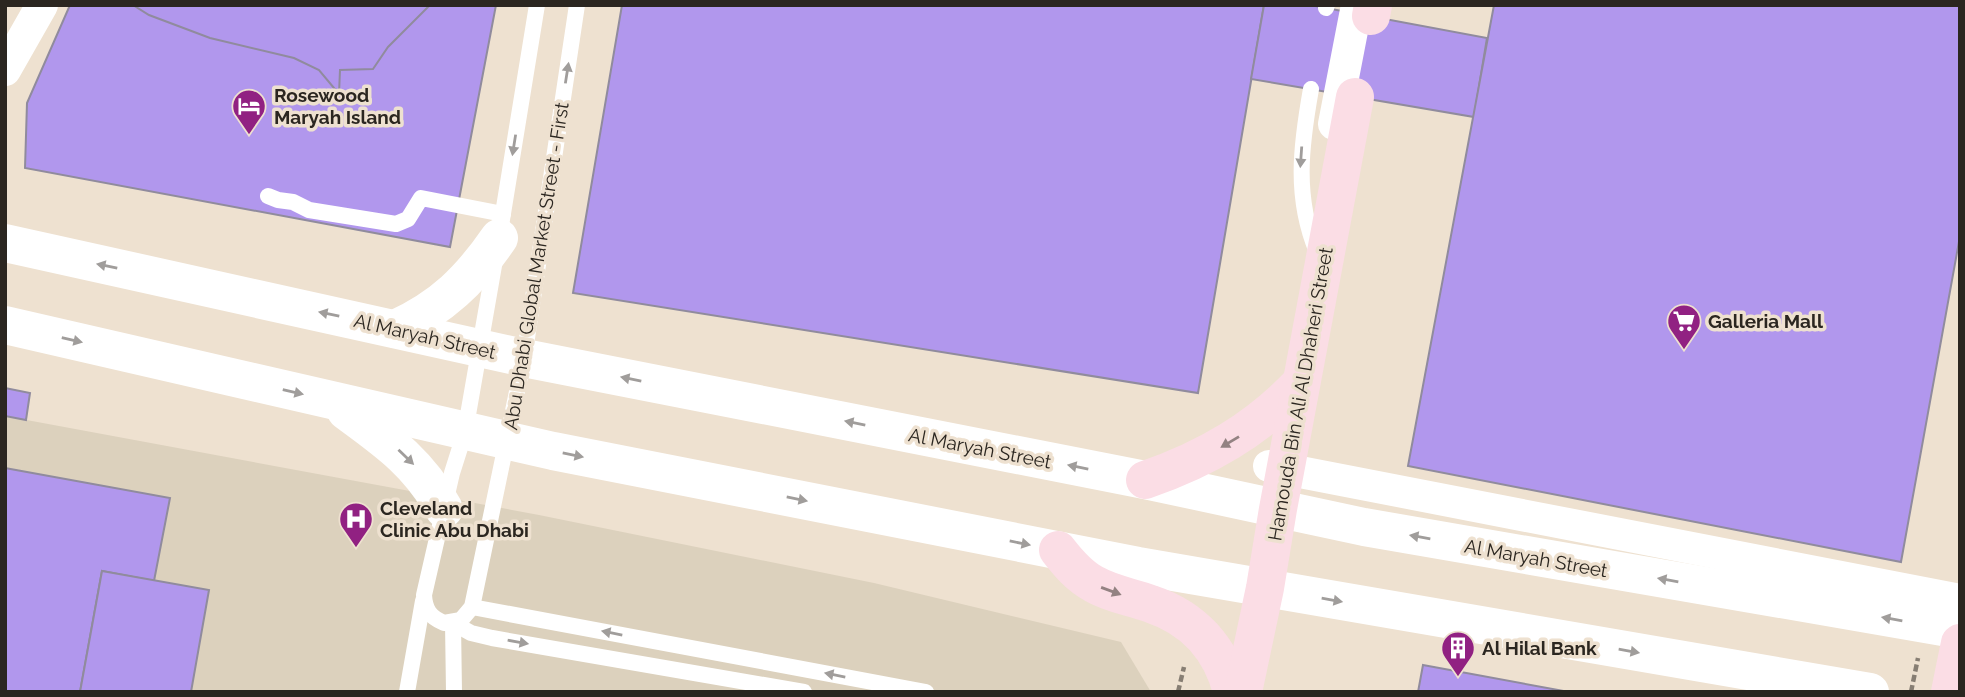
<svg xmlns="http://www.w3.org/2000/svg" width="1965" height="697" font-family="Raleway,sans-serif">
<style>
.medical{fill:#dcd1bd}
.building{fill:#b197ed;stroke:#908b9d;stroke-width:2}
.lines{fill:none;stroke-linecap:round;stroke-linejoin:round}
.path{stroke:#877e73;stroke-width:4.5;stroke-dasharray:7 3.5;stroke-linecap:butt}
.service{stroke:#fff;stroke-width:16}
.minor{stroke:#fff;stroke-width:32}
.tertiary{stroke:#fff;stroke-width:38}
.secondary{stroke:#fbdde5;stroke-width:38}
.oneway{fill:#a09d9b}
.oneway2{fill:#938282}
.labels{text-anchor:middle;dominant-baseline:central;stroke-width:7;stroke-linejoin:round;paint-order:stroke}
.poi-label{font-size:19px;font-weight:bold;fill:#2b2620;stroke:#eee1d0;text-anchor:start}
.street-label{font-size:19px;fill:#2b2620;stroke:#eee1d0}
</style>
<rect width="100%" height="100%" fill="#eee1d0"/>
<polygon class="medical" points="5,416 539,515 874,583 1121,642 1151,692 5,692"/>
<g class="building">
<polygon points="70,5 496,5 450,247 25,168 27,103"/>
<polygon points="133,5 430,5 388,47 373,69 340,70 339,94 319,70 294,58 210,38 149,15"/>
<polygon points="622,5 1264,5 1198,393 573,293"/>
<polygon points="1264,5 1310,5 1487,38 1474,117 1251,79"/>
<polygon points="1494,5 1960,5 1960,236 1901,562 1408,466"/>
<polygon points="5,388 30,393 26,420 5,416"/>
<polygon points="5,468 170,498 154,581 102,571 80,692 5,692"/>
<polygon points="102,571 209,590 191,692 80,692"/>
<polygon points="1423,665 1569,692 1418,692"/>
</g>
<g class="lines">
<g class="path">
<polyline points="1178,692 1184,667"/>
<polyline points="1911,692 1918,658"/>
</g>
<g class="service">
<polyline points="1326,8 1327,5"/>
<path d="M1311,89c-10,56 -17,108 6,163"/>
<polyline points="268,196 278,200 293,202 309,210 396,224 408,219 421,198 503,214"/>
<polyline points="499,238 537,5"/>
<path d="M495,260l-30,172 -13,41 -28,122c1,15 6,22 20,28l17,-3 11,-13 52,-249 53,-353"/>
<polyline points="472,607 926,692"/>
<polyline points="453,623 471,633 492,638 804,692"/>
<polyline points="453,623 454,692"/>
<polyline points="407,692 423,601"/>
</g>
<g class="minor">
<polyline points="5,70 42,5"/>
<polyline points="1334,124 1357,5"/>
<polyline points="1269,466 1960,600"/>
</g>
<g class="tertiary">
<polyline points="5,243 524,358 1145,480 1364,527 1960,630"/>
<polyline points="5,325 553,451 1138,566 1870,692"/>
<path d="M395,329c48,-22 75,-49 104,-91"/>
<path d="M346,411c41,30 73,52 98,98"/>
</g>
<g class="secondary">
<polyline points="1371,16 1373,5"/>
<path d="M1145,480c61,-21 111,-50 156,-97"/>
<path d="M1058,550c10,13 21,26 36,34 17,10 38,13 57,20 42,14 70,44 81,88"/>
<polyline points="1243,692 1265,588 1278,509 1355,97"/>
<polyline points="1950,692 1960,643"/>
</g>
</g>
<defs><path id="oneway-solid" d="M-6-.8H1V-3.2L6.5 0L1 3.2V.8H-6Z" transform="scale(1.75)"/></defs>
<g class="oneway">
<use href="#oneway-solid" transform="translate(567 73) rotate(-81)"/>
<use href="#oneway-solid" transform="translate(514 145) rotate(99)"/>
<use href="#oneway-solid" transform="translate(1301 157) rotate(94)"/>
<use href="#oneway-solid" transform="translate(107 266) rotate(-168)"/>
<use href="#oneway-solid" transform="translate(329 314) rotate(-168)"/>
<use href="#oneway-solid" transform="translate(72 340) rotate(13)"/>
<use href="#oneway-solid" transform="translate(631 379) rotate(-169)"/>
<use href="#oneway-solid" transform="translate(293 392) rotate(13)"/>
<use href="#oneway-solid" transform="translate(855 423) rotate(-169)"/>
<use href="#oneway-solid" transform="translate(573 455) rotate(11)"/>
<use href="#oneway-solid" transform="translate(406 457) rotate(44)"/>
<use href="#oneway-solid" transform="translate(1078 467) rotate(-169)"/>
<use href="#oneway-solid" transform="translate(797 499) rotate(11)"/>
<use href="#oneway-solid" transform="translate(1420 537) rotate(-170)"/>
<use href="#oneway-solid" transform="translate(1020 543) rotate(11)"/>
<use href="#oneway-solid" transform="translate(1668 580) rotate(-170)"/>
<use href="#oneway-solid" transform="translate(1332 600) rotate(10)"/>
<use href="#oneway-solid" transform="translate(1892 619) rotate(-170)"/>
<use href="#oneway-solid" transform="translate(612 633) rotate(-169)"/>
<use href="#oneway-solid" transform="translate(518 642) rotate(10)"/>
<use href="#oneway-solid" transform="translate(1629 651) rotate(10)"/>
<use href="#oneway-solid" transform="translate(835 675) rotate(-169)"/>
</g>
<g class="oneway2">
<use href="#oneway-solid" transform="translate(1230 442) rotate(149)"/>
<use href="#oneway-solid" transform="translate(1111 591) rotate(20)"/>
</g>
<defs>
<g id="hotel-pin" transform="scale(1.75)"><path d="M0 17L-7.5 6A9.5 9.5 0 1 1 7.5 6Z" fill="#912182" stroke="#eee1d0"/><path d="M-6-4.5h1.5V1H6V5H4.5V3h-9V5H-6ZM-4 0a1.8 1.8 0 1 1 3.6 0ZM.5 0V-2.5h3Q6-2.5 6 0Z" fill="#fff"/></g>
<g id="supermarket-pin" transform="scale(1.75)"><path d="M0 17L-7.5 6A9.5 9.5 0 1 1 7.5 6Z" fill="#912182" stroke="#eee1d0"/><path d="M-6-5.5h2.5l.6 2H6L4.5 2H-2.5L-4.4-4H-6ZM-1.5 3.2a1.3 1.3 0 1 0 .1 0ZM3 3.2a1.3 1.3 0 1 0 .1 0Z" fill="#fff"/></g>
<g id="hospital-pin" transform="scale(1.75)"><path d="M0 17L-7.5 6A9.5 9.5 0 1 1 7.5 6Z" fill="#912182" stroke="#eee1d0"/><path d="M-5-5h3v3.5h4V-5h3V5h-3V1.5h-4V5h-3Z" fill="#fff"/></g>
<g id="building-pin" transform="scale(1.75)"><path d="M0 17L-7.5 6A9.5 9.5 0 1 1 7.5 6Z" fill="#912182" stroke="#eee1d0"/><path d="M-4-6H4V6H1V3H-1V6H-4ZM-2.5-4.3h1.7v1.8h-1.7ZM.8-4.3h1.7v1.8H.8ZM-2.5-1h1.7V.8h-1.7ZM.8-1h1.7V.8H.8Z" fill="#fff"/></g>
</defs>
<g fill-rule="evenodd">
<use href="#hotel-pin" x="249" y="106"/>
<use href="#supermarket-pin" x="1684" y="321"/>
<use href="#hospital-pin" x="356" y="519"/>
<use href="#building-pin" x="1458" y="648"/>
</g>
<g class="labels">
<g class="poi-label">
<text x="274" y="95">Rosewood<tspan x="274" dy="22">Maryah Island</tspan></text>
<text x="1708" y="321">Galleria Mall</text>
<text x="380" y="508">Cleveland<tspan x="380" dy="22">Clinic Abu Dhabi</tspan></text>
<text x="1482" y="648">Al Hilal Bank</text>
</g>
<g class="street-label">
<text transform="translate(536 266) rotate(-81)">Abu Dhabi Global Market Street - First</text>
<text transform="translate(425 336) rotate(13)">Al Maryah Street</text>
<text transform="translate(1300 394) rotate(-80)">Hamouda Bin Ali Al Dhaheri Street</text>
<text transform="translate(980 448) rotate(11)">Al Maryah Street</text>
<text transform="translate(1536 558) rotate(10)">Al Maryah Street</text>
</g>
</g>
<rect width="1965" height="697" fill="none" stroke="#2b2620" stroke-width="14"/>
</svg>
